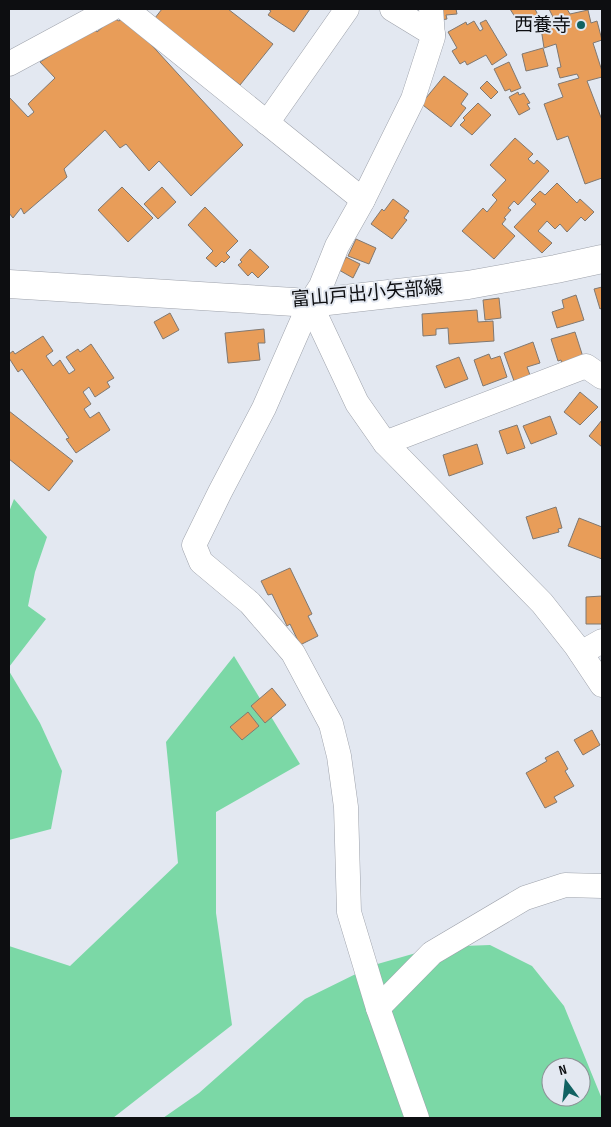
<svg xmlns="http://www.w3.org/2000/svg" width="611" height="1127" font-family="'Sofia Sans Condensed','Noto Sans JP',sans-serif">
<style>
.green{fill:#7bd8a6;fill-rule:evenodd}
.building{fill:#e89d59;stroke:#807871}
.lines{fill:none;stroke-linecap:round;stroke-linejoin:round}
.minor-casing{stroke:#9ea2ab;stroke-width:25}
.major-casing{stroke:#9ea2ab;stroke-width:29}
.minor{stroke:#fff;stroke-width:24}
.major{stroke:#fff;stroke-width:28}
.poi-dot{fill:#116262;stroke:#e3e8f1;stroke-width:2}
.labels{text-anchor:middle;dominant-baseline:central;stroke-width:4;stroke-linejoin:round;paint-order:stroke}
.poi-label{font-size:19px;fill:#0d0e11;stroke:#e3e8f1;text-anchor:end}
.street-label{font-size:19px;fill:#0d0e11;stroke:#e3e8f1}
</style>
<rect width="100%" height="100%" fill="#e3e8f1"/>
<g class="green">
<polygon points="14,499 47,537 35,572 28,606 46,619 9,667 9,512"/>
<polygon points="234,656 300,764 216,812 216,913 232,1025 113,1118 9,1118 9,946 70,966 178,863 166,742"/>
<polygon points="9,671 40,723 62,771 51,829 9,840"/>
<path d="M490,945l42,21 32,40 38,93v19h-439l36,-25 106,-94 69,-34 63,-18zM551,1067h30v30h-30z"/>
</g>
<g class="building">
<polygon points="162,9 228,9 273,44 240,85 155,18"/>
<polygon points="268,9 310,9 294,32 268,15 271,11"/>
<polygon points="439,9 456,9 457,14 446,15 447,19 441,20"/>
<polygon points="510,9 535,9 538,15 523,22 521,15 515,17"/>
<polygon points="549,9 567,9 570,14 588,10 591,23 597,21 602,40 593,43 602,71 602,77 587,81 602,120 602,178 585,184 568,136 557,140 544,104 563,97 558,84 579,78 577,74 560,78 557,68 561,67 556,44 544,48 541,28 557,25"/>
<polygon points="125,16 243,145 191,196 159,161 149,171 126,144 120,148 105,130 64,169 67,177 24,214 21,208 13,218 9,213 9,97 28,117 34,112 28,104 55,78 40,62 94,28 97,32 113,18 119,21"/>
<polygon points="486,20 507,55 492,65 486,55 467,65 465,61 460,64 452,51 457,48 448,32 466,22 467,25 474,21 480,31 483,29 480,23"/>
<polygon points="543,48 548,66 526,71 522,54"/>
<polygon points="509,62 521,88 511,92 510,89 505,91 494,69"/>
<polygon points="444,76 468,94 461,104 466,108 451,127 419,102 423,96 426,98"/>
<polygon points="487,81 498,92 491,99 480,88"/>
<polygon points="518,92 519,95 524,93 530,103 527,104 530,109 519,115 509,97"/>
<polygon points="478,103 491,115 472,135 460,125 465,120 463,118"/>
<polygon points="515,138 533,154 528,159 534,164 537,160 549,171 518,205 514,201 508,208 511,210 504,218 506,219 502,224 515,236 494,259 462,231 483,208 487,212 497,200 492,195 506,180 490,165"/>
<polygon points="557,183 577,203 580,199 594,212 585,221 581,217 567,232 560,224 555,229 547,221 538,231 552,243 542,253 514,227 536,204 531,200 540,191 545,195"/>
<polygon points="122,187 153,218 128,242 98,210"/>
<polygon points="162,187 176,202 158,219 144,204"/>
<polygon points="393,199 409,211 404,218 407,220 392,239 371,224 382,209 384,211"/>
<polygon points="205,207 238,241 226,253 230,257 224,263 222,261 216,267 206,258 213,251 188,225"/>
<polygon points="356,239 376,248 369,264 348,256"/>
<polygon points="250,249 269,267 258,278 252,272 248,276 238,265 242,262 240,260"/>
<polygon points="346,257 360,264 353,278 339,270"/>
<polygon points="602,287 602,308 600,309 594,289"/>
<polygon points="576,295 584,320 557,328 552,312 564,308 562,300"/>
<polygon points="499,298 501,318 485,320 483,300"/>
<polygon points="477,310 478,322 493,321 494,341 449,344 448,328 436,329 436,335 423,336 422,314"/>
<polygon points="170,313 179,330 163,339 154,322"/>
<polygon points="264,329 265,343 258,343 260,360 228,363 225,333"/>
<polygon points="575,332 583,357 562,364 561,360 558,361 551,339"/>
<polygon points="43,336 53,351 46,356 53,366 60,360 69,374 75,370 66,357 78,349 80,352 91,344 114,378 107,382 110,387 95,397 89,387 83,392 91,404 84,409 90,418 99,412 110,430 76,453 66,439 69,438 22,369 18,372 9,358 9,354 13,351 15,354"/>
<polygon points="533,342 540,363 527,367 530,375 514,381 504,353"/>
<polygon points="489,354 491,359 500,356 507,377 483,386 474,360"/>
<polygon points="459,357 468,379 445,388 436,366"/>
<polygon points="580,392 598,407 580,425 564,412"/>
<polygon points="9,411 73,461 49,491 9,459"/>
<polygon points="550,416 557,434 531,444 523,426"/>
<polygon points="602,420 602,447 589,436"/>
<polygon points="517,425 525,448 507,454 499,431"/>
<polygon points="477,444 483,464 449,476 443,455"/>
<polygon points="556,507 562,528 558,529 559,532 533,539 526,517"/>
<polygon points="579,518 602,527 602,559 568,546"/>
<polygon points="290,568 312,614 308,616 318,636 300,645 290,624 287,626 272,594 268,595 261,581"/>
<polygon points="602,596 602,624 586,624 586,597"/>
<polygon points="272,688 286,705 265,723 251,706"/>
<polygon points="248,712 259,726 242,740 230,727"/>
<polygon points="592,730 600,745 583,755 574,740"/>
<polygon points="558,751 568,769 565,771 574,786 554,797 557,802 545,808 526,773 547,761 545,758"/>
</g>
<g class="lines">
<g class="minor-casing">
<g id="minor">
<polyline points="126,9 363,200"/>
<polyline points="392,9 433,34"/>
<polyline points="9,64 111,9"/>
<polyline points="267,123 347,9"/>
<polyline points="310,303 357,403 385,443 542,603 576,646 602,685"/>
<polyline points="385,443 586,366 602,377"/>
<polyline points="581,653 602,641"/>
<polyline points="378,1008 432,953 525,898 565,885 602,886"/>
<polyline points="417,1118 378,1008 349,912 346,807 339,756 331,724 293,653 250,603 201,562 194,545 220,492 264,408 310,303 321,286 337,246 363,200 413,99 433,37 431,9"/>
</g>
</g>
<g class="major-casing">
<polyline id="major" points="9,284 310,303 468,285 556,269 602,259"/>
</g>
<use href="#minor" class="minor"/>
<use href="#major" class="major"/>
</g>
<circle class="poi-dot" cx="581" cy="25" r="5"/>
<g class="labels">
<g class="poi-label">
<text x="571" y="25">西養寺</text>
</g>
<g class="street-label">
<text transform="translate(367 294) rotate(-5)">富山戸出小矢部線</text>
</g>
</g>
<rect width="611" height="1127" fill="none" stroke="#0d0e11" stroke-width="20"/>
<g transform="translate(566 1082) rotate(345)"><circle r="24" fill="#e3e8f1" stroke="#8d9197"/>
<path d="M0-4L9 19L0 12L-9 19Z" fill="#116262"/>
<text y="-8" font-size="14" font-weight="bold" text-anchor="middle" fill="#0d0e11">N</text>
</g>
</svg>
